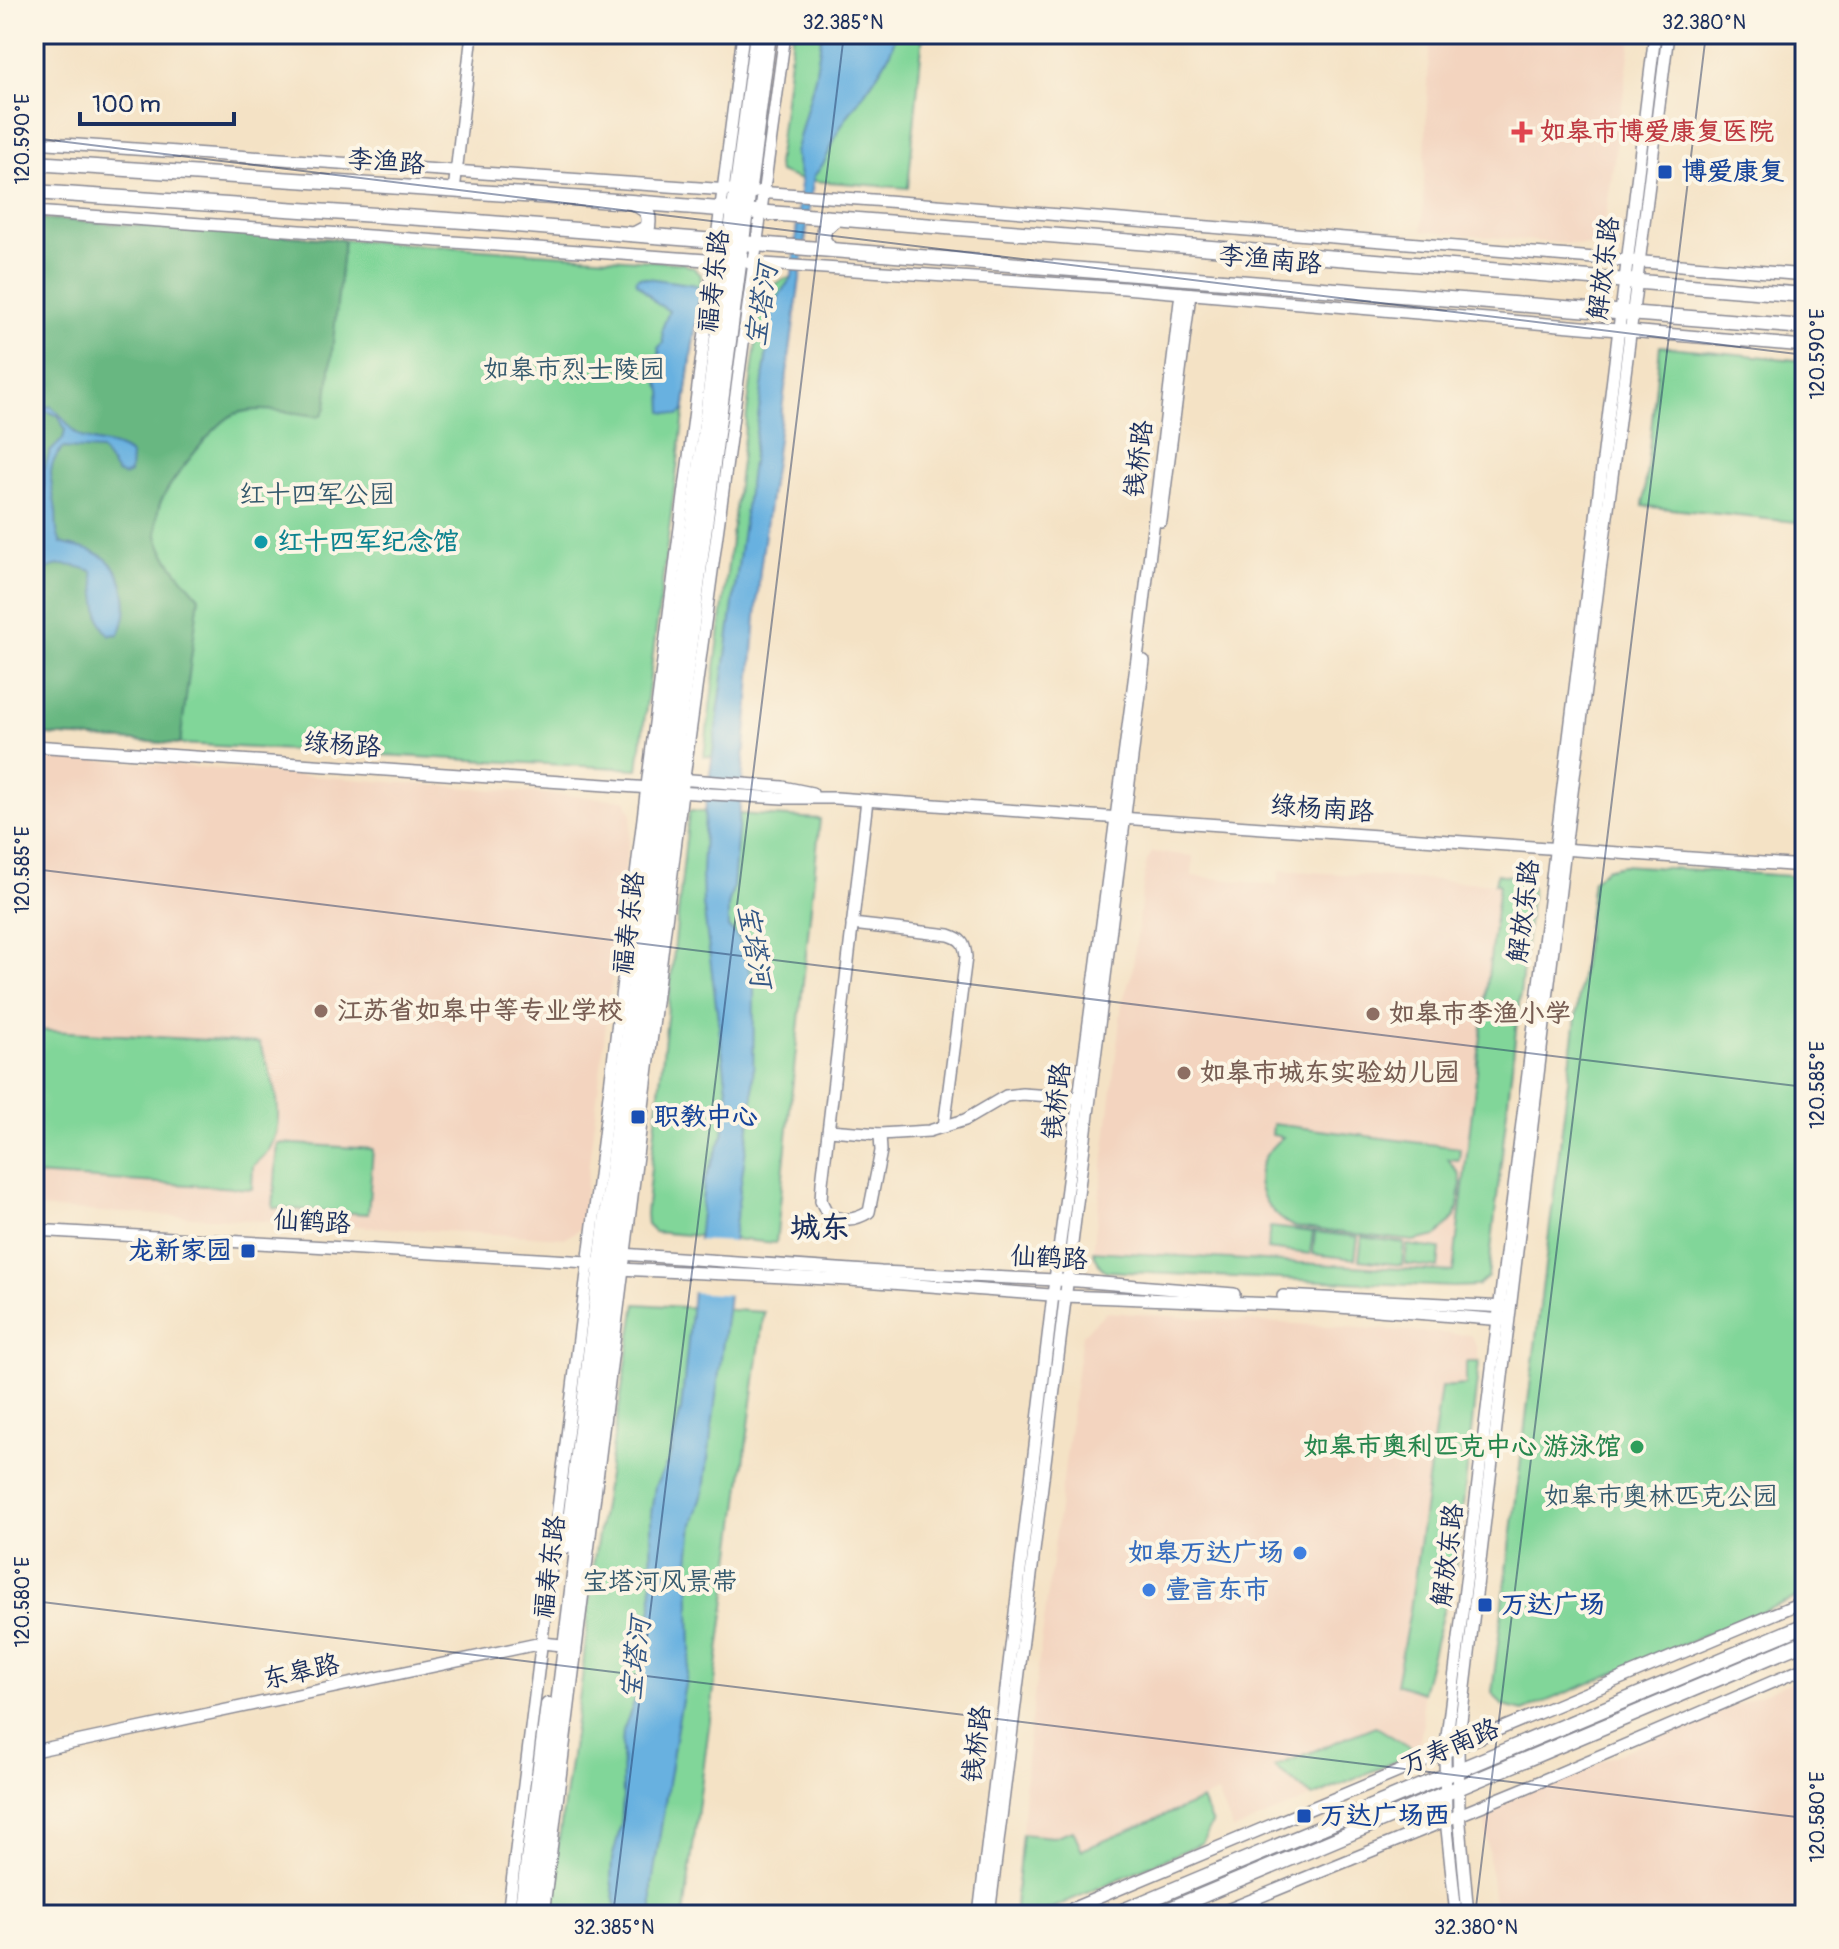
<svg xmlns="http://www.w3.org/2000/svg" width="1839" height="1949" font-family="Pangolin,'LXGW WenKai TC',sans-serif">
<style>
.built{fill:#f3d4bf}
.green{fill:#81d699;stroke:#4e827c;stroke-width:2}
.forest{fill:#68b781;stroke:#427370;stroke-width:2}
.water{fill:#68b1e0;stroke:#42709f;stroke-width:2}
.pier{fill:#f4e2c5}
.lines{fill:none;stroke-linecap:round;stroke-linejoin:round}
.minor-casing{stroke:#888892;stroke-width:14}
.major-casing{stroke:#888892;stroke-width:17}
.minor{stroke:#fff;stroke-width:11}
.major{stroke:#fff;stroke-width:14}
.ticks{fill:none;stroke:#1b2f5e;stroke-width:2;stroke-opacity:0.45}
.health-dot{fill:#e0444e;stroke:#fcf5e5;stroke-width:3}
.transit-dot{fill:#1a4fb4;stroke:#fcf5e5;stroke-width:3}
.culture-dot{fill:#0f9aa8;stroke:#fcf5e5;stroke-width:3}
.education-dot{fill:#8d6e63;stroke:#fcf5e5;stroke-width:3}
.leisure-dot{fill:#2e9e5b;stroke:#fcf5e5;stroke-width:3}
.shop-dot{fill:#3f7fe0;stroke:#fcf5e5;stroke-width:3}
.labels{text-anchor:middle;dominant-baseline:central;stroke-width:8;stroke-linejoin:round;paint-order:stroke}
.health-label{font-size:26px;font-weight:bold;fill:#be3a42;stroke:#fcf5e5;text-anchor:start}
.street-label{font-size:26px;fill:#1b2f5e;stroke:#fcf5e5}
.transit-label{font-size:26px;font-weight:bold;fill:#164399;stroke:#fcf5e5;text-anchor:start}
.park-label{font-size:26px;fill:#34596d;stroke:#fcf5e5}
.culture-label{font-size:26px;font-weight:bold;fill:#0d838f;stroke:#fcf5e5;text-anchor:start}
.education-label{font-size:26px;font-weight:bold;fill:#785e54;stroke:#fcf5e5;text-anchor:start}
.leisure-label{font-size:26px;font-weight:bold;fill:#27864d;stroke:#fcf5e5;text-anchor:end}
.shop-label{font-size:26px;font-weight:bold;fill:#366cbe;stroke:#fcf5e5;text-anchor:end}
.water-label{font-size:28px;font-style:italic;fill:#325685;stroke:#fcf5e5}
.quarter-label{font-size:30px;font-weight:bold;fill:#1b2f5e;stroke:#fcf5e5}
.neatline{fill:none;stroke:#1b2f5e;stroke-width:3}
.ticks-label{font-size:20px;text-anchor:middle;fill:#1b2f5e}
</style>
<rect width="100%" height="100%" fill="#fcf5e5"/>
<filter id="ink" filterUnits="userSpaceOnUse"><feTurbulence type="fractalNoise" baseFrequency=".0125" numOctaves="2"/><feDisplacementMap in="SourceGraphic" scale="16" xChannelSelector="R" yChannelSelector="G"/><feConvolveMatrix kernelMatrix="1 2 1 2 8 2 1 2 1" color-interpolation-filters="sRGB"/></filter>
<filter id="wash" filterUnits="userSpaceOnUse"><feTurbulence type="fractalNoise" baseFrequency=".006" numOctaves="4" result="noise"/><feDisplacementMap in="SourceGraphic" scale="32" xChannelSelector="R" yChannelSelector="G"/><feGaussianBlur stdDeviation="1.8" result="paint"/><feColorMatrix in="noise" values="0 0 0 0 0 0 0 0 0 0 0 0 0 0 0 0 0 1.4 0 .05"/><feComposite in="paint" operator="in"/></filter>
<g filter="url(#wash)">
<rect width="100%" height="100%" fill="#f4e2c5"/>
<g class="built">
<polygon points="1430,34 1632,34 1604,229 1592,246 1422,231"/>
<polygon points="34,755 626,800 632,814 581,1228 566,1238 34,1208"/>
<polygon points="1152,852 1193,856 1192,876 1277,885 1280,870 1500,884 1453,1273 1093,1251 1122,1003 1132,973 1146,863"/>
<polygon points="1106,1312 1470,1335 1477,1346 1479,1362 1466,1362 1466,1385 1440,1387 1410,1610 1396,1683 1422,1693 1423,1726 1417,1752 1374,1726 1275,1768 1313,1797 1233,1830 1218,1793 1081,1850 1072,1830 1053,1837 1022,1834 1028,1743 1082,1335"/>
<polygon points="1805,1676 1805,1915 1495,1915 1485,1820 1494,1806"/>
</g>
<g class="green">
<polygon points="793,34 923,34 908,188 801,180 779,172 777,165"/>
<polygon points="34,218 682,263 694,268 701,275 700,291 638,769 180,744 34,734"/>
<path d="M792,277l-12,17 -67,463 -9,-1 55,-438c4,-21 10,-37 33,-41z"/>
<polygon points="1660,346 1805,361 1805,523 1643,506"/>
<polygon points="689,811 820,819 776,1243 654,1232 647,1225 646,1214"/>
<polygon points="1622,865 1805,877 1805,1594 1523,1711 1503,1706 1492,1692 1593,880 1606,869"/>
<polygon points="1497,874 1523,878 1532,889 1488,1277 1477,1286 1453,1287 1106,1271 1100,1266 1093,1251 1453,1272 1499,884 1495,884"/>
<path d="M34,1030l225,13c13,32 29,72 11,105 -4,7 -12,13 -17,18l-1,23 -218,-14z"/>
<path d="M1273,1124l187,24 -1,12 -11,-1 11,15 2,9 -3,24 -3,10 -18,19 -24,5 -119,-14c-40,-21 -48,-62 -11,-90l-11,-2z"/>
<polygon points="278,1143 373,1149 368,1214 273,1208"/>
<polygon points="1270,1227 1313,1232 1310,1254 1267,1249"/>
<polygon points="1315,1232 1358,1237 1355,1259 1313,1254"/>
<polygon points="1362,1237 1404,1243 1402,1265 1359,1260"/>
<polygon points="1407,1245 1440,1249 1438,1268 1405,1264"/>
<polygon points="636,1304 764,1312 684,1915 548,1915 582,1679 592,1572"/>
<polygon points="1466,1362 1479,1362 1457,1558 1422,1693 1396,1684 1410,1610 1441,1387 1466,1385"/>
<polygon points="1375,1726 1417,1752 1313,1797 1274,1767"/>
<polygon points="1202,1800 1212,1824 1202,1843 1036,1915 1018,1915 1015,1906 1022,1834 1053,1837 1073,1830 1082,1850"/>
</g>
<path class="forest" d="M34,218l310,22 -18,168 -5,8c-26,-2 -61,-11 -86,-2 -19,7 -68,71 -75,90 -3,7 -4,23 -3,31 3,19 29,47 42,62l-19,147 -146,-10z"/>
<g class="water">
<path d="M822,34h73c0,26 -44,72 -57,98 -8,16 -11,30 -24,44l-54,394 -27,318 -5,18v21l12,12 14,47 -1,113 -19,133 -6,71 -24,187 -11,34 -4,38 2,91 -14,74 -25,157v31h-38l3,-4 -6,-32 1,-20 9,-34 2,-28 -1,-51 1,-15 15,-39 8,-38 6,-48 -1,-92 4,-28 13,-24 13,-52 23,-228 19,-47 5,-39 -25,-192 -1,-32 3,-60 67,-499 8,-19 12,-17 9,-97 -6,-27 20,-76z"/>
<path d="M640,277l56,8 4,6 -16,120 -5,4 -16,-3 -1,-21 -4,-9c10,-14 4,-19 0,-34l5,-5 -1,-14 7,-18 -13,-8 -19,-20 -1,-4z"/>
<path d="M50,406c14,8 19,26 33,32 16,7 34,4 48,17l-1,18 -6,3 -7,-3 -16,-23 -38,-2c-20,20 -10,39 -7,63 1,13 -1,20 5,32 12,4 26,5 37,11 28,14 34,54 21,80l-9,1c-15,-9 -12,-46 -18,-64 -23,-8 -39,-10 -58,6v-22l9,-14 1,-71 6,-18 13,-13 2,-9 -6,-14 -12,-5 -13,7v-6z"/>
</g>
<polygon class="pier" points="696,1240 737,1242 732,1295 690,1292"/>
</g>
<g filter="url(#ink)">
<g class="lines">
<g class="minor-casing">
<g id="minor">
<polyline points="34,142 887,201 1805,275"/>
<polyline points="454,191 472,34"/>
<polyline points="34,212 720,261"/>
<polyline points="749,263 1124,288 1805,346"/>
<polyline points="1161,521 1190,294"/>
<polyline points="34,746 651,788"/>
<polyline points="678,779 783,787 812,793"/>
<polyline points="676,792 783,798 836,798 1805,866"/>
<path d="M867,800l-45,383 -1,18 7,14c16,6 26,6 41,-3l12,-61 -1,-17"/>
<path d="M852,924l97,11c13,4 16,9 17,22l-22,170"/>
<polyline points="829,1130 880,1134 929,1131 965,1120 1006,1096 1022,1094 1080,1098"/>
<polyline points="34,1230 588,1262 594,1264"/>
<polyline points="621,1254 881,1272 1078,1281 1234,1294"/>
<polyline points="619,1269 850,1280 1064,1296 1326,1306 1504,1320"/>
<polyline points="1283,1296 1506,1307"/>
<polyline points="34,1751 542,1643 572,1646"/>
<polyline points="508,1915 647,786 743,34"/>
<polyline points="543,1915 682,792 785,34"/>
<polyline points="979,1915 1053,1295 1141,628 1181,293"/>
<polyline points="989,1915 1144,661"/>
<polyline points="1057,1915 1805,1601"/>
<polyline points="1215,1915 1525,1788 1805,1668"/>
<polyline points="1456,1915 1446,1819 1445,1753 1655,34"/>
<polyline points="1468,1915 1459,1813 1458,1746 1565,848 1668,34"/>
</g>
</g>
<g class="major-casing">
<g id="major">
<polyline points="34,163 631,202 1805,295"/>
<polyline points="34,192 464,221 1805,327"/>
<path d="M635,234l13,-7c2,-14 -1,-17 -13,-23"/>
<polyline points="830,249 823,240 824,229 834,220"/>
<polyline points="567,1546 659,781 757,34"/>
<polyline points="521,1915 548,1705"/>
<polyline points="532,1915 672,779 769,34"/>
<polyline points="1113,1915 1805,1625"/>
<polyline points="1156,1915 1805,1642"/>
</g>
</g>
<use href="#minor" class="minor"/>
<use href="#major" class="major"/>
</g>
</g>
<path class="ticks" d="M34,138l1771,217M34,869l1771,218M34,1601l1771,217M613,1915l231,-1881M1475,1915l231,-1881"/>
<path class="health-dot" d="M1518 120h8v8h8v8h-8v8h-8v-8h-8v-8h8z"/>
<g class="transit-dot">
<rect x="1657" y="164" width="16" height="16" rx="4"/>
<rect x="630" y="1109" width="16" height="16" rx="4"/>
<rect x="240" y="1243" width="16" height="16" rx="4"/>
<rect x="1477" y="1597" width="16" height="16" rx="4"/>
<rect x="1296" y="1808" width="16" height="16" rx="4"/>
</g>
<circle class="culture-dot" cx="261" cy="542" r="8"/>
<g class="education-dot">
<circle cx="321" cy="1011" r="8"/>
<circle cx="1373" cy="1014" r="8"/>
<circle cx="1184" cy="1073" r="8"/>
</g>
<circle class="leisure-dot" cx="1637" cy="1447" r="8"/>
<g class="shop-dot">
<circle cx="1300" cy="1553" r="8"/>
<circle cx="1149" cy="1590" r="8"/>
</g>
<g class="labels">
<g class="health-label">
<text x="1540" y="132">如皋市博爱康复医院</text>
</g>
<g class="street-label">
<text transform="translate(386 162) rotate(4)">李渔路</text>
<text transform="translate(1270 260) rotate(5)">李渔南路</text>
<text transform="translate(1604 268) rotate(-83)">解放东路</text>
<text transform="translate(714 281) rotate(-83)">福寿东路</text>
<text transform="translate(1139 459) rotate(-83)">钱桥路</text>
<text transform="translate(342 745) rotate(4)">绿杨路</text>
<text transform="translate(1322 809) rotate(4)">绿杨南路</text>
<text transform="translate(1524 911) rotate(-83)">解放东路</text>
<text transform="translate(629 923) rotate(-83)">福寿东路</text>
<text transform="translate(1057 1101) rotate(-83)">钱桥路</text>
<text transform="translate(312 1222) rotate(3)">仙鹤路</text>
<text transform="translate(1049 1258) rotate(3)">仙鹤路</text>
<text transform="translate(1448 1555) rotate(-83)">解放东路</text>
<text transform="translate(550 1567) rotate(-83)">福寿东路</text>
<text transform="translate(301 1672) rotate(-12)">东皋路</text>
<text transform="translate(977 1744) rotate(-83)">钱桥路</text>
<text transform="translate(1450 1747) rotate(-23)">万寿南路</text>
</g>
<g class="transit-label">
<text x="1681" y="172">博爱康复</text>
<text x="654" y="1117">职教中心</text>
<text x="232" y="1251" text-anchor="end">龙新家园</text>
<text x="1501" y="1605">万达广场</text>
<text x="1320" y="1816">万达广场西</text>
</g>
<g class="park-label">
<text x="574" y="370">如皋市烈士陵园</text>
<text x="317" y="495">红十四军公园</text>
<text x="1661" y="1497">如皋市奥林匹克公园</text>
<text x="660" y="1582">宝塔河风景带</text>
</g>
<g class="culture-label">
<text x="277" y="542">红十四军纪念馆</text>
</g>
<g class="education-label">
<text x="337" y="1011">江苏省如皋中等专业学校</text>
<text x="1389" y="1014">如皋市李渔小学</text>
<text x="1200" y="1073">如皋市城东实验幼儿园</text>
</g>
<g class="leisure-label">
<text x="1621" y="1447">如皋市奥利匹克中心 游泳馆</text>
</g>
<g class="shop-label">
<text x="1284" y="1553">如皋万达广场</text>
<text x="1165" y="1590" text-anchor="start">壹言东市</text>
</g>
<g class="water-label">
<text transform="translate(762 305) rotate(-81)">宝塔河</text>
<text transform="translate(754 946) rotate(80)">宝塔河</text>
<text transform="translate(636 1659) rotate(-83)">宝塔河</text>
</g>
<g class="quarter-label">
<text x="820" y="1227">城东</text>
</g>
</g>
<rect width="1839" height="1949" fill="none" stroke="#fcf5e5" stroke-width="88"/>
<path d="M80 112v12h154v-12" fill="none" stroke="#1b2f5e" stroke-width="4"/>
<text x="92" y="112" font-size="24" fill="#1b2f5e" stroke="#fcf5e5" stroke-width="6" paint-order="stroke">100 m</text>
<rect x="44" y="44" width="1751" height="1861" class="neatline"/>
<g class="ticks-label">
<text x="843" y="29">32.385°N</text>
<text x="1704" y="29">32.380°N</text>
<text transform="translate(22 139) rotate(-90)" y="7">120.590°E</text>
<text transform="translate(1817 354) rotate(-90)" y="7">120.590°E</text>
<text transform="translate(22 870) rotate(-90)" y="7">120.585°E</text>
<text transform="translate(1817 1085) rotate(-90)" y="7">120.585°E</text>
<text transform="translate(22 1602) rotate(-90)" y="7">120.580°E</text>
<text transform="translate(1817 1817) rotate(-90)" y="7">120.580°E</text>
<text x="614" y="1934">32.385°N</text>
<text x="1476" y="1934">32.380°N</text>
</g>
</svg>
